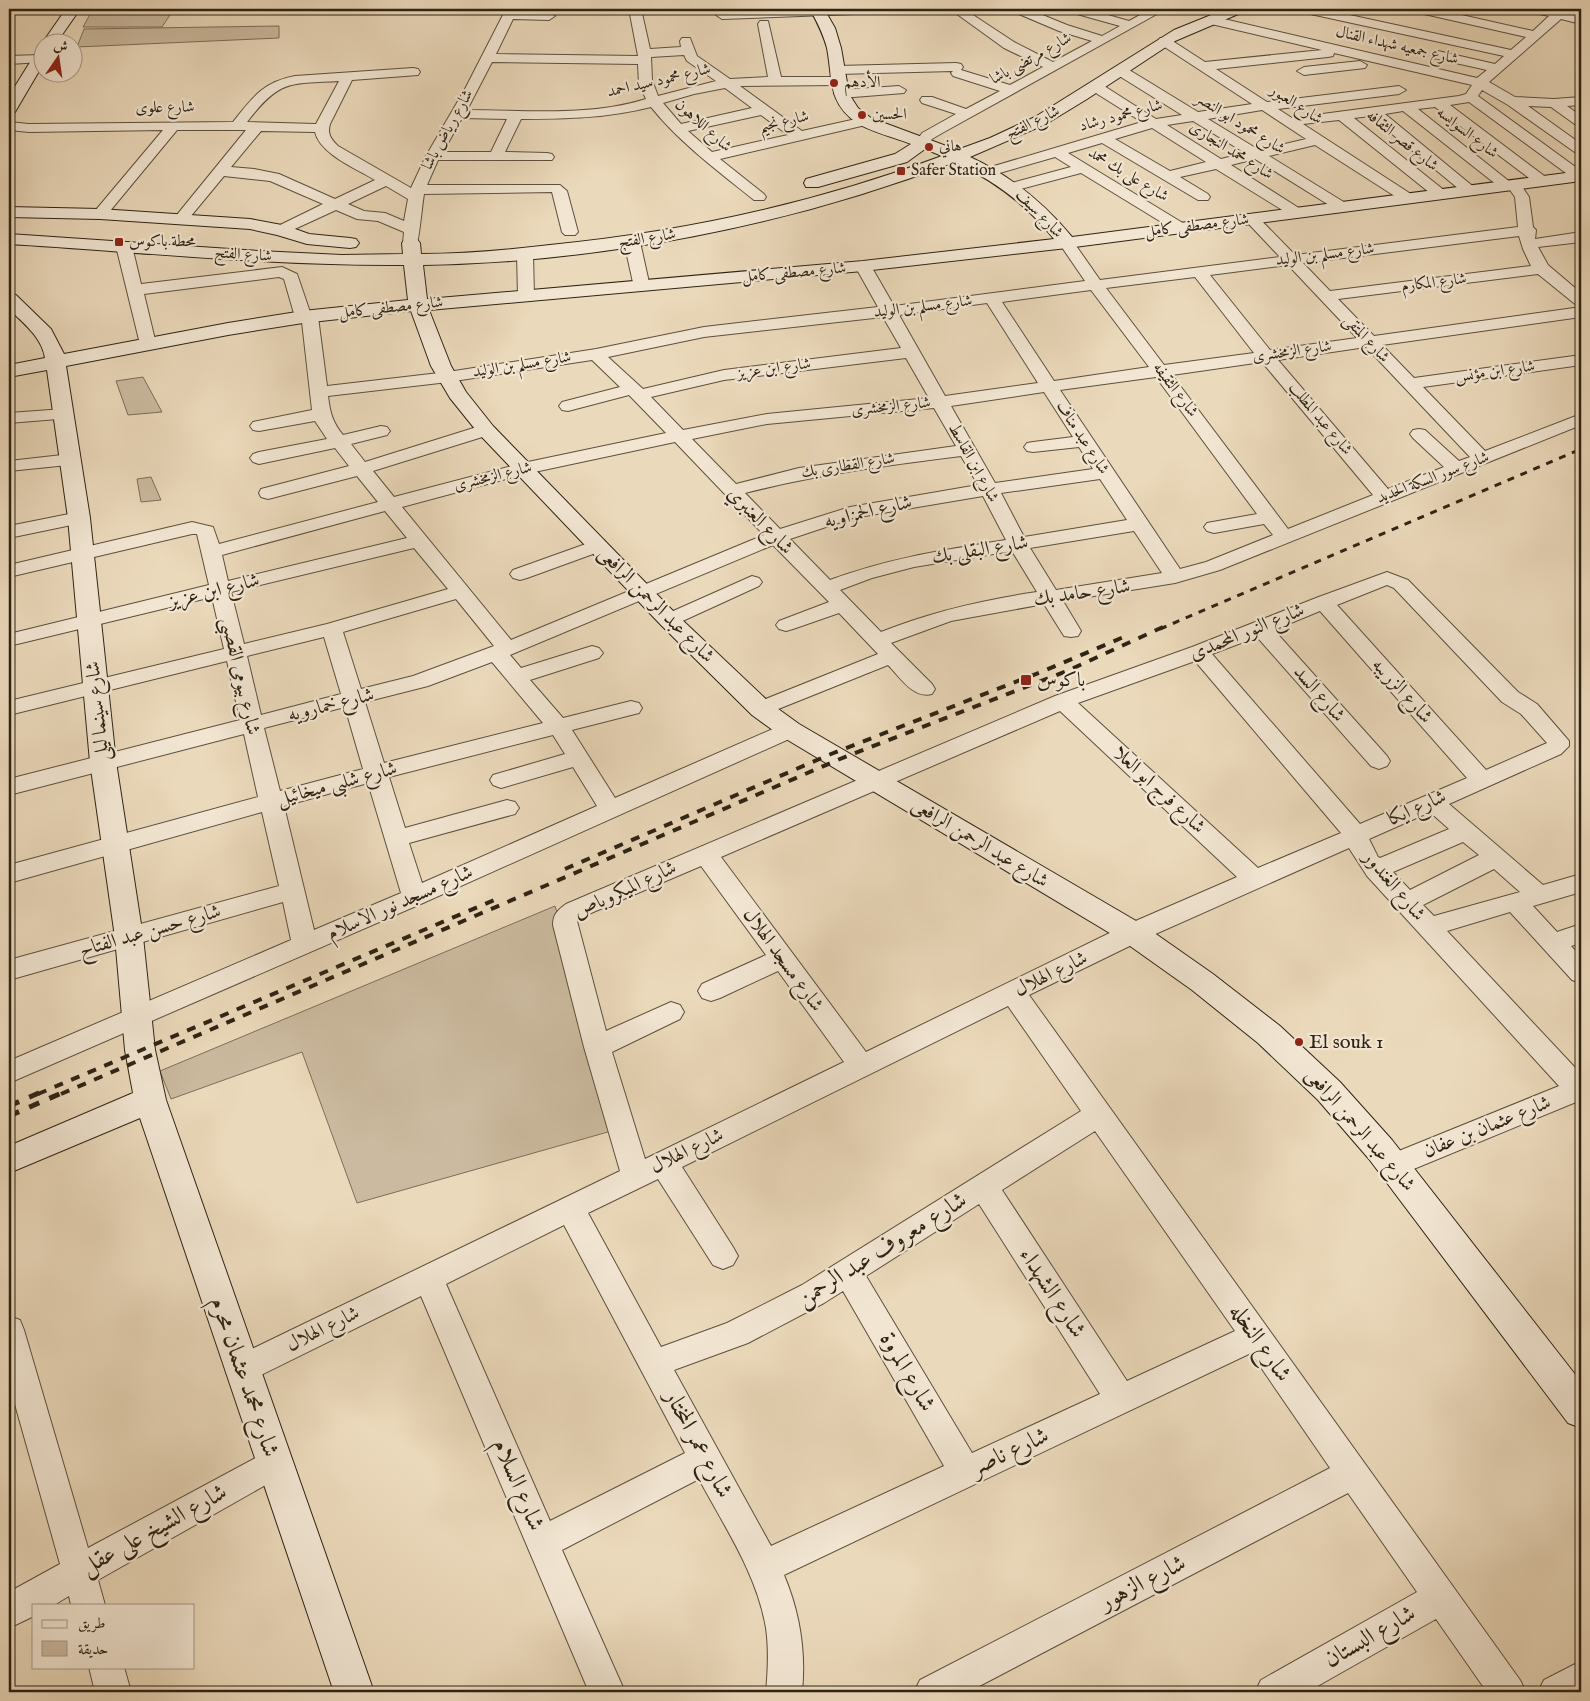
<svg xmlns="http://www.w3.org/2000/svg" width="1590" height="1701" font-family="'IM FELL English',Amiri,serif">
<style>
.green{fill:#cbba9f;stroke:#7c6e5a}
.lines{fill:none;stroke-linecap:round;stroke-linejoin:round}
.street-casing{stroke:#5d503e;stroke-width:2}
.secondary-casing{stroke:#2e2314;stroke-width:2}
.street{fill:#f2e6d3;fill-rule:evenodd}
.secondary{fill:#f2e6d3;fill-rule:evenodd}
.rail-far2{stroke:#2e2314;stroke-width:3;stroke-dasharray:7 7;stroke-linecap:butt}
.rail-far1{stroke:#2e2314;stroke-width:4;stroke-dasharray:9 9;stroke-linecap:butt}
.rail{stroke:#2e2314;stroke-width:5;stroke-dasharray:11 11;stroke-linecap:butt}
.poi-dot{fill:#8f2418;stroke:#f2e6d3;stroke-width:2}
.labels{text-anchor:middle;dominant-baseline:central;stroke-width:4.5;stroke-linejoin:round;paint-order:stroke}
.far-street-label{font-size:16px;fill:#2e2314;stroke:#f2e6d3}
.far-poi-label{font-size:16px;fill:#2e2314;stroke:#f2e6d3;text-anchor:start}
.street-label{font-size:20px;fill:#2e2314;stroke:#f2e6d3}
.poi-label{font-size:20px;fill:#2e2314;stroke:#f2e6d3;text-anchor:start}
.near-street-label{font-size:24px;fill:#2e2314;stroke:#f2e6d3}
</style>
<rect width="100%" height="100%" fill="#ebd9bb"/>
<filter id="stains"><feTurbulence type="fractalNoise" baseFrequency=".004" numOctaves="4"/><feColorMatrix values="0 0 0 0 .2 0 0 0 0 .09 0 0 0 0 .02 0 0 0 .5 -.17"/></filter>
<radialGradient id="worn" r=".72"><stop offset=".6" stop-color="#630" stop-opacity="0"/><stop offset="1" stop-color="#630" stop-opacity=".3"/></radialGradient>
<g class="green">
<polygon points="93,9 174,9 162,27 83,27"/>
<polygon points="279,26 279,38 77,47 84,29"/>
<polygon points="143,377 162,412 128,415 116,381"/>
<polygon points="151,477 161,500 141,502 137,479"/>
<polygon points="555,906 622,1128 357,1203 302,1052 171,1099 160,1071"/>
</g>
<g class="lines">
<g class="street-casing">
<g id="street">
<path d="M506,9h12l-1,2 32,1 6,4 -6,4 -36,-1 -17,35 142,2 -9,-47h12l9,40 31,-2 -1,-6 2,-3h8l7,18 33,23 38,-2 -10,-53 2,-3h8l13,56h57l7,4 -7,4 -98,1 62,45 63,-14 7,4 -2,3 -150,35 44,35 2,3 -2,3h-10c-36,-29 -74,-57 -103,-93 -43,11 -86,12 -130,12l-16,33 42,1 5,1 2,3 -2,3h-114l-11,25h133l7,6 11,41 -3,3h-10l-3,-3 -10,-40 -128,2c-2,11 -5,48 -8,52h-10l-3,-3 1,-11 -26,-11 -21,-2 -21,-9 -50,23h-10l-3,-3 3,-3 47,-23 -53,-23 -46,-5 -38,46h-10l-3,-3 3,-3 70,-86h-69l-72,87h-10l-3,-3 3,-3 68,-81 -134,2 -20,-2v-8l20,2 204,-2c20,-25 30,-40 62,-46l118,-8 5,1 2,3 -2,3 -66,5 -22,44c-3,10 1,15 8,22l73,42 15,-32 39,-67zM684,55l3,6 29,20 -58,15 -6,-16 -1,-23zM492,62l146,2 1,20 7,15c-57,18 -120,11 -179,11zM339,81l-23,43 -69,-2c33,-43 42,-38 92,-41zM725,88l27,20 -71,16 -18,-21 31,-9zM761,115l27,20 -76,17 -24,-21zM462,118l45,1 -16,33h-48zM261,131l54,1c5,22 42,37 60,48l-40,19 -56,-25 -25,-5 -23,-2zM386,186l22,13 -4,22 -19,-8 -21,-2 -16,-7z"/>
<polygon points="789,9 884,9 878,13 722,19 716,15 722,11"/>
<polygon points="950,9 964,9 1014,42 1053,62 1092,41 1059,31 1014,12 1012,9 1028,9 1067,25 1102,36 1120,26 1070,12 1068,9 1087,9 1129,21 1151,9 1166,9 944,132 932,139 927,146 922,147 915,143 922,133 956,114 922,103 920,100 922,97 932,97 966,109 1000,91 953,76 951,73 953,71 838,74 831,70 838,66 956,63 961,64 963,67 961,70 1010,85 1043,67 1004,48"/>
<path d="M1300,9h22l189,41 15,-13 -106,-24 -6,-4h21l98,22 16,-15 -19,-4 -2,-3 28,1 15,-1 -3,4 13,3v8l-20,-5 -72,63 26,15 39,2 27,-2v8l-14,1 14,10v10l-5,-1 -25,-18 -23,-1 53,38v10l-5,-1 -68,-48 -26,-15 -4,6 103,75v9l-7,-1 -105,-77 -19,3 97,73 2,3 -2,3h-10l-102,-77 -17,2 92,73h9l10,15 4,30 3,3 -1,9 46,-7v10l-43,5 10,18 33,28v13l-6,-2 -37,-30 -200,25 36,37 207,-29v10l-199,28 32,33 167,-23v10l-158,22 62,64 96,-37v11l-361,145 -45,13 -112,18 18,30 -3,5 -7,1 -7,-1 -20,-32 -93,17 -60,22 41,41 3,5 -3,5c-19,5 -32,-17 -44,-29l-127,51 -8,-2 -3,-5 3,-5 125,-50 -39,-41 -46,16 -7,2 -7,-2 -3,-4 3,-4 50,-19 -56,-57 -263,110 11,13 71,-22 7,2 4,5 -4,5 -69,22 33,38 68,-17 8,2 3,5 -3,5 -67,17 43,68 167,-73 8,-2 8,2 3,5 -3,5 -375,168 -414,180v-22l282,-121 -8,-38 -274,78v-20l270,-74 -17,-74 -253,71v-18l249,-68 -14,-63 -235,61v-16l231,-59 -13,-59 -218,54v-14l215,-52 -12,-52 -203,49v-12l200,-49 -12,-51h-5l-183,43v-12l183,-43 21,5 6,17 159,-42 -21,-26 -89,23 -7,-2 -2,-4 2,-4 88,-23 -14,-18 -76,16 -6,-2 -3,-4 3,-4 6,-2 68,-13 -12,-18 -56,10 -6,-1 -3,-4 3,-4 59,-12 -10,-88 -5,-2 -2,-3 -11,-38 -5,-2 -135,17 12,50 -2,4h-12l-2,-4 -24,-98 3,-3h10l3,3 9,38 141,-17 15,7 13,38 6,2 2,3 9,69 121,-14 148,-23 108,-22 174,-20 -23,-41 2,-3h12l2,3 23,40 191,-25 -26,-38 3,-3h10l28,40 180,-23 -36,-38 3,-3h10l38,39 223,-28 -3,-30 -5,-7 -8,-1 -99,-78 -18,3 90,74 2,3 -2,3h-10l-95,-78 -16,2 91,73 2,3 -2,3h-10l-96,-77 -36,4 111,72 2,3 -2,3h-10l-89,-57 -46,11 78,48 2,3 -2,3h-10l-82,-51 -24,6 71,45 3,3 -3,3h-10l-76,-47 -36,8 28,17 2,3 -2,3h-10l-96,-57 -34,10 118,72 3,3 -3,3h-10l-95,-58 -68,18 -5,-1 -2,-3 2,-3 63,-17 -16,-10 -66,19 -5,-1 -2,-3 2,-3 158,-47 -51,-32 -2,-3 2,-3h10l55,35 26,-4 -66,-41 -2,-3 2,-3h10l72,44 54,-8 -92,-60 -2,-3 2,-3h8l37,24 117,-12 -115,-27 -2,-3 6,-4 266,62 10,-8 -54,-12 -1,-3 6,-4 57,13 9,-8 -198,-43zM1334,53l138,32 -6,9 -7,2 -167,22 -14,-9 121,-15 7,-4 -7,-4 -132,16 -51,-33 112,-12 5,-1zM1262,110l44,29 -47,11 -51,-31zM1193,121l52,32 -24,6 -54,-34zM1152,128l54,34 -36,9 -55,-32zM1519,236l4,13 8,17 -201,25 -27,-28zM1288,265l69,73 -87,12 -60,-75zM1195,277l59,76 -90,12 -58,-77zM1091,290l58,77 -95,14 -52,-79zM987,303l51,80 -93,13 -46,-81zM883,317l18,31 -177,22 -81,19 -35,-32 96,-20zM1366,347l104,110 -11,4 -34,-31 -6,-1 -6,1 -3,4 3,4 31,29 -56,22 -110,-129zM906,358l23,40 -162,16 -84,16 -32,-33 73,-17zM592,360l28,27 -58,15 -3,4 3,4 6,1 61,-16 37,38 -143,30 -129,34 -21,-26 119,-37 3,-4 -3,-4 -6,-1 -6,1 -115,36 -14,-18 36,-9 3,-4 -3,-4 -6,-1 -38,9c-10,-12 -13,-22 -15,-39l120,-14zM1262,362l111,133 -85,34 -116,-154zM1156,377l101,137 -50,9 -3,4 3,4 7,2 50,-9 9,11 -67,27 -26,7 -120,-179zM1044,392l29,45 -40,5 -6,1 -3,4 3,4 6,1 46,-5 14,22 -98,14 -44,-77zM934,408l22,38 -157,22 -63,16 -44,-45 75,-15zM675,442l89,93 -253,105 -109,-133 123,-33zM961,456l17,29 -128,22 -70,22 -35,-36c71,-18 143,-28 216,-37zM1100,479l27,41 -103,17 -23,-44zM983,496l23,44c-62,10 -117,18 -176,40l-40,-41 63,-21zM385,511l22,27 -179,43 -6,-26zM1134,531l28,42 -106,17 -26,-42zM414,548l34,41 -121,35 -83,20 -13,-52zM1012,551l25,41c-54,8 -106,20 -156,40l-41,-42 32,-12 42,-11zM456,599l38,47 -81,30 -52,13 -18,-57zM324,637l17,57 -80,21 -14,-59zM492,662l51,61 -159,40 -19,-61 63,-16zM345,707l18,62 -83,22 -16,-63zM553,735l12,19 -72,21 -3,5 3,5 8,3 72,-21 24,39 -175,77 -13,-40 106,-29 4,-6 -4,-6 -8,-2 -102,28 -16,-51zM368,783l33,110 -87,37 -30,-124z"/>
<polygon points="39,55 42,56 42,62 9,64 9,56"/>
<polygon points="1360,61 1367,65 1365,68 1304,75 1297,71 1304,67"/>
<polygon points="899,86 906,90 904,93 841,98 834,94 841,90"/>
<polygon points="632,237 637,239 640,242 650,287 648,290 636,290 634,287 624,242 627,239"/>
<polygon points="525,249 531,251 533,254 534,296 532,299 520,299 518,296 517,254 519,251"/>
<polygon points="64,409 70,410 73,414 70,418 9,423 9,413"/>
<polygon points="71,454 78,456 80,460 78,464 9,471 9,461"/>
<polygon points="79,512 86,514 89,518 86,522 9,538 9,526"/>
<polygon points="597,540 604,542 607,546 604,550 527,578 520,580 513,578 510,574 513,570"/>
<path d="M1387,572l21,8 110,112 19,12 32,37v5l-8,8 -112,50 94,81 38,-11v18l-48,14 24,26 24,-8v19l-10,3 10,11v26l-9,-3 -62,-68 -63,19 134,143v26l-177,73 -10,4 -10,-4 -4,-8 4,-8 175,-71 -192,-210 -18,-28 -207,92 -113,55 491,685 6,12h-39l-51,-73 -129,73h-52l6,-12 156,-88 -69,-99 -380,199h-54l6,-12 410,-212 -79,-115 -467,222c16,38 22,77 18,117h-36c2,-21 3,-43 0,-64 -9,-54 -42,-102 -67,-149l-137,71 63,142h-36l-168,-396 -168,83 -11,4 -11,-4 -4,-10 4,-10 389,-188 -36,-124 -31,-122c0,-11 5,-15 13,-21l489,-208 137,-49 124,-49zM1387,585l7,3 108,114 19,12 26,29 -61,27 -149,-165zM1320,611l147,167 -107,46 -148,-170 45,-17 114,129 8,3 8,-3 3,-5 -3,-5 -113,-126zM1195,661l146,172 -83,35 -180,-165zM1060,711l177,166 -113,49 -258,126 -145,-195zM1430,812l19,17 -69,29 -2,-1 -9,-18zM1463,842l16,13 -69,35 -17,-18zM701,866l65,89 -64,29 -4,7 4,7 9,3 9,-3 58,-27 66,91 -199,97 -33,-107 68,-33 4,-7 -4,-7 -9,-3 -65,29 -29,-110 7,-5zM1494,869l26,23 -86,24 -11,-11zM1008,1006l73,105 -279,174 -75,38 -66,24 -73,-134 70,-34 55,86 10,4 10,-4 5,-9 -5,-9 -51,-80zM1095,1131l140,200 -108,50 -125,-191zM979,1204l121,190 -128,59 -106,-177zM564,1225l121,228 -135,68 -104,-237zM843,1291l101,175 -173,80 -97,-176 74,-27 76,-40z"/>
<polygon points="752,576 759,578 762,582 759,586 676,624 669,626 662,624 659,620 662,616"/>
<polygon points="9,1316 20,1320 24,1330 88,1548 274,1448 285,1452 290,1463 285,1474 98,1580 105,1605 71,1605 69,1596 54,1605 34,1605 34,1616 9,1628 9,1592 60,1564 9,1383"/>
<polygon points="1581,1661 1581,1692 1538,1692 1544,1680"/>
<polygon points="89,1667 124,1667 131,1692 95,1692"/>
</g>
</g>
<g class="secondary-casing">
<g id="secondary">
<polygon points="66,9 80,9 57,42 43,42"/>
<path d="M810,9h14l11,19 6,20 8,46 9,14 13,10 86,32 33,-12 45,-21 139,-87 52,-21h19l-2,3 -68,29 -88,58 -41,25 -76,33c41,19 73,45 102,80l509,-66v10l-514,67 -204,23 -434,39 22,56 15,26 27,34 184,189 93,88 29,21 344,201 70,49 67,52 60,56 52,58 189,242v46l-13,-5 -199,-264 -51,-59 -60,-57 -66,-53 -69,-49 -342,-205 -29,-21 -91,-90 -182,-191 -29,-36 -19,-32 -20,-55 -108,12 -75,12 -162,31 24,152 26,244 27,175 12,113 11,50 208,592h-40l-194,-574 -131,55v-27l124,-53 -8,-43 -10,-113 -25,-175 -22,-244 -21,-148 -38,7v-12l36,-7c-3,-21 -22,-35 -36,-49v-16l7,2 35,34 13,25 164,-31 75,-12 105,-11 -4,-35c-132,1 -263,-13 -395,-21v-10l250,17 83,4 61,-1 -1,-11 3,-4 6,-1 6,1 3,4 1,11c43,0 87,-4 129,-9 134,-13 266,-42 392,-89l-17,-7 -18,13 -89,25h-12l-2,-4 2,-4 89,-25 16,-10c-15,-6 -40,-12 -54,-21 -30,-21 -24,-44 -30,-75 -4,-15 -10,-26 -17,-39zM955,162c40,19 72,43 99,77l-191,22 -436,38 -4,-34c180,-3 364,-39 532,-103z"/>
<polygon points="42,50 42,66 15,112 9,114 9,96 37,51"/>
<polygon points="9,207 100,209 250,219 287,226 309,234 350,238 356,239 359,243 356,247 350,248 307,244 277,235 250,229 100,219 9,217"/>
</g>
</g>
<use href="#street" class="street"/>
<use href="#secondary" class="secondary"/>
<polyline class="rail-far2" points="1160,629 1581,449"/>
<g class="rail-far1">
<polyline points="565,869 831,754 1046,670 1126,636"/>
<polyline points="38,1094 499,898"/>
<polyline points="61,1094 840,759 1067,671 1163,627"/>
</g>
<g class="rail">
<polyline points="9,1106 41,1092"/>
<polyline points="9,1116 64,1092"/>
</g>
</g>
<g class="poi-dot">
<circle cx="834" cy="83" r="5"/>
<circle cx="862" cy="115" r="5"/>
<circle cx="929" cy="147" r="5"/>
<rect x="896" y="166" width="10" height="10" rx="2.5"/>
<rect x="114" y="237" width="10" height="10" rx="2.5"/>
<rect x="1020" y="674" width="12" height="12" rx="2.5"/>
<circle cx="1299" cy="1042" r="5"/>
</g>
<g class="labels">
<g class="far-street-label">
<text transform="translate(1397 46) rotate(13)">شارع جمعيه شهداء القنال</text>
<text transform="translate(1031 59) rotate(-29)">شارع مرتضى باشا</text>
<text transform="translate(659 81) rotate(-13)">شارع محمود سيد احمد</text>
<text transform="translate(1296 105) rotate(33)">شارع العبور</text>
<text transform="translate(165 108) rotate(-1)">شارع علوى</text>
<text transform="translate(1121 116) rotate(-15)">شارع محمود رشاد</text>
<text transform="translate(784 122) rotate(-13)">شارع نجيم</text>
<text transform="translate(1033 123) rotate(-26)">شارع الفتح</text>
<text transform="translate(1240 124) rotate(32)">شارع محمود ابو النصر</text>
<text transform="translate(703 126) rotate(42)">شارع اللاهون</text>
<text transform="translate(448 130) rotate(-61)">شارع رياض باشا</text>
<text transform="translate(1467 133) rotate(38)">شارع السوايسه</text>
<text transform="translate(1402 141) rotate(39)">شارع قصر الثقافه</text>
<text transform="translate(1231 151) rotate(32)">شارع محمد النجارى</text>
<text transform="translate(1128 175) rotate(31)">شارع على بك محمد</text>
<text transform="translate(1039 214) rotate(46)">شارع سيف</text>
<text transform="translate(1197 226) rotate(-7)">شارع مصطفى كامل</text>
<text transform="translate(647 239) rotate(-9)">شارع الفتح</text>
<text transform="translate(243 255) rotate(4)">شارع الفتح</text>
<text transform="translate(1325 255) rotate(-7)">شارع مسلم بن الوليد</text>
<text transform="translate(794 273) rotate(-5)">شارع مصطفى كامل</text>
<text transform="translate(1434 283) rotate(-7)">شارع المكارم</text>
<text transform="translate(923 307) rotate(-7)">شارع مسلم بن الوليد</text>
<text transform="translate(391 308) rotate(-6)">شارع مصطفى كامل</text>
<text transform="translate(1366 339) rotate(47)">شارع المتقى</text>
<text transform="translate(1292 352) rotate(-8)">شارع الزمخشرى</text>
<text transform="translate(522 365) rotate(-9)">شارع مسلم بن الوليد</text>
<text transform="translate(774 369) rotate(-8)">شارع ابن عزيز</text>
<text transform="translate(1495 372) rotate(-8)">شارع ابن مؤنس</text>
<text transform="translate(1175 390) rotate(53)">شارع الثقيفه</text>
<text transform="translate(891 407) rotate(-6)">شارع الزمخشرى</text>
<text transform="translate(1320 419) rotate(50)">شارع عبد المطلب</text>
<text transform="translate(1082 438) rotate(57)">شارع عبد مناف</text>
<text transform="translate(973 463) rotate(61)">شارع ابن القاسط</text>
<text transform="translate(848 466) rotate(-9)">شارع القطارى بك</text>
<text transform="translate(493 477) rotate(-14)">شارع الزمخشرى</text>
<text transform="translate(1433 478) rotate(-21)">شارع سور السكة الحديد</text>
</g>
<g class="far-poi-label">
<text x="844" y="83">الأدهم</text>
<text x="872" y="115">الحسين</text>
<text x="939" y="147">هاني</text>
<text x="911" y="171">Safer Station</text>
<text x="129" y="242">محطة باكوس</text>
</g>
<g class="street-label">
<text transform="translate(868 512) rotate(-13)">شارع الحمزاويه</text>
<text transform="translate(760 521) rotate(46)">شارع العنبري</text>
<text transform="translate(980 550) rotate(-9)">شارع البقلى بك</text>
<text transform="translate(214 591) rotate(-14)">شارع ابن عزيز</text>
<text transform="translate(1082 593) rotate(-8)">شارع حامد بك</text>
<text transform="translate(656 605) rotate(45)">شارع عبد الرحمن الرافعى</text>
<text transform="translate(1247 632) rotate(-22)">شارع النور المحمدى</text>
<text transform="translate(240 676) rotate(77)">شارع بيومى القصبى</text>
<text transform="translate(1402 691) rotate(48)">شارع الزريبه</text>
<text transform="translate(1319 694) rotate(49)">شارع السد</text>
<text transform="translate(331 705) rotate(-14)">شارع خمارويه</text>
<text transform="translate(98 711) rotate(-96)">شارع سينما ليلى</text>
<text transform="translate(337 784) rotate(-15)">شارع شلبى ميخائيل</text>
<text transform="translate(1159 790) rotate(43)">شارع فرج ابو العلا</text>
<text transform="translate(1417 808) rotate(-24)">شارع ايكا</text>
<text transform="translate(980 843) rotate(31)">شارع عبد الرحمن الرافعى</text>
<text transform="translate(1394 886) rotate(50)">شارع الغندور</text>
<text transform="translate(625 890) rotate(-25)">شارع الميكروباص</text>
<text transform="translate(400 903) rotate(-24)">شارع مسجد نور الاسلام</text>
<text transform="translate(150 931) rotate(-16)">شارع حسن عبد الفتاح</text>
<text transform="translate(783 960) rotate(54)">شارع مسجد الهلال</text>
<text transform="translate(1051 974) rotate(-26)">شارع الهلال</text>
<text transform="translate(1487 1127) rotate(-22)">شارع عثمان بن عفان</text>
<text transform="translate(1360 1130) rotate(49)">شارع عبد الرحمن الرافعى</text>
<text transform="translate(687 1151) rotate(-26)">شارع الهلال</text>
<text transform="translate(323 1329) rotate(-26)">شارع الهلال</text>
</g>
<g class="poi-label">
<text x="1037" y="680">باكوس</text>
<text x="1309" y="1042">El souk 1</text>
</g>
<g class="near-street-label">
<text transform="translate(882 1250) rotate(-32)">شارع معروف عبد الرحمن</text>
<text transform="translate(1052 1293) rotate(57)">شارع الشهداء</text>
<text transform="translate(1260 1343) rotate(55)">شارع النخله</text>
<text transform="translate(907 1372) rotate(60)">شارع المروة</text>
<text transform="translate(244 1377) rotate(71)">شارع محمد عثمان محرم</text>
<text transform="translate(698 1444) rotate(62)">شارع عمر المختار</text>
<text transform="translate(1010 1452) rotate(-25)">شارع ناصر</text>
<text transform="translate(518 1485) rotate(67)">شارع السلام</text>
<text transform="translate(154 1530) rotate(-29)">شارع الشيخ على عقل</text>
<text transform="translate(1143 1583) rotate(-27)">شارع الزهور</text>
<text transform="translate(1370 1637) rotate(-30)">شارع البستان</text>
</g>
</g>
<rect width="1590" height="1701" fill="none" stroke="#ebd9bb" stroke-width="30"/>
<rect x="10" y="10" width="1570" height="1681" fill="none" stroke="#2e2314" stroke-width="2.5"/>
<rect x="15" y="15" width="1560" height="1671" fill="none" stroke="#2e2314"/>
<rect x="32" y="1604" width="162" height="65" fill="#f2e6d3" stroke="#a49887"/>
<rect x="42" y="1620" width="25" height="8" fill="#f2e6d3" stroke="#a49887"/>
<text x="78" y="1628" font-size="15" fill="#2e2314">طريق</text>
<rect x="42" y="1641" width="25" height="15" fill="#cbba9f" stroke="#a49887"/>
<text x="78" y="1654" font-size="15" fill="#2e2314">حديقة</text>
<g transform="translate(58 58) rotate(13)"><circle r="24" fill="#f2e6d3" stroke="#a49887"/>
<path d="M0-4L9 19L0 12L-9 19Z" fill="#8f2418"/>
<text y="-8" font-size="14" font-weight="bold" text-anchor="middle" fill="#2e2314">ش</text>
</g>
<rect width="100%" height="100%" filter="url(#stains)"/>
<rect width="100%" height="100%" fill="url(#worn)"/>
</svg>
